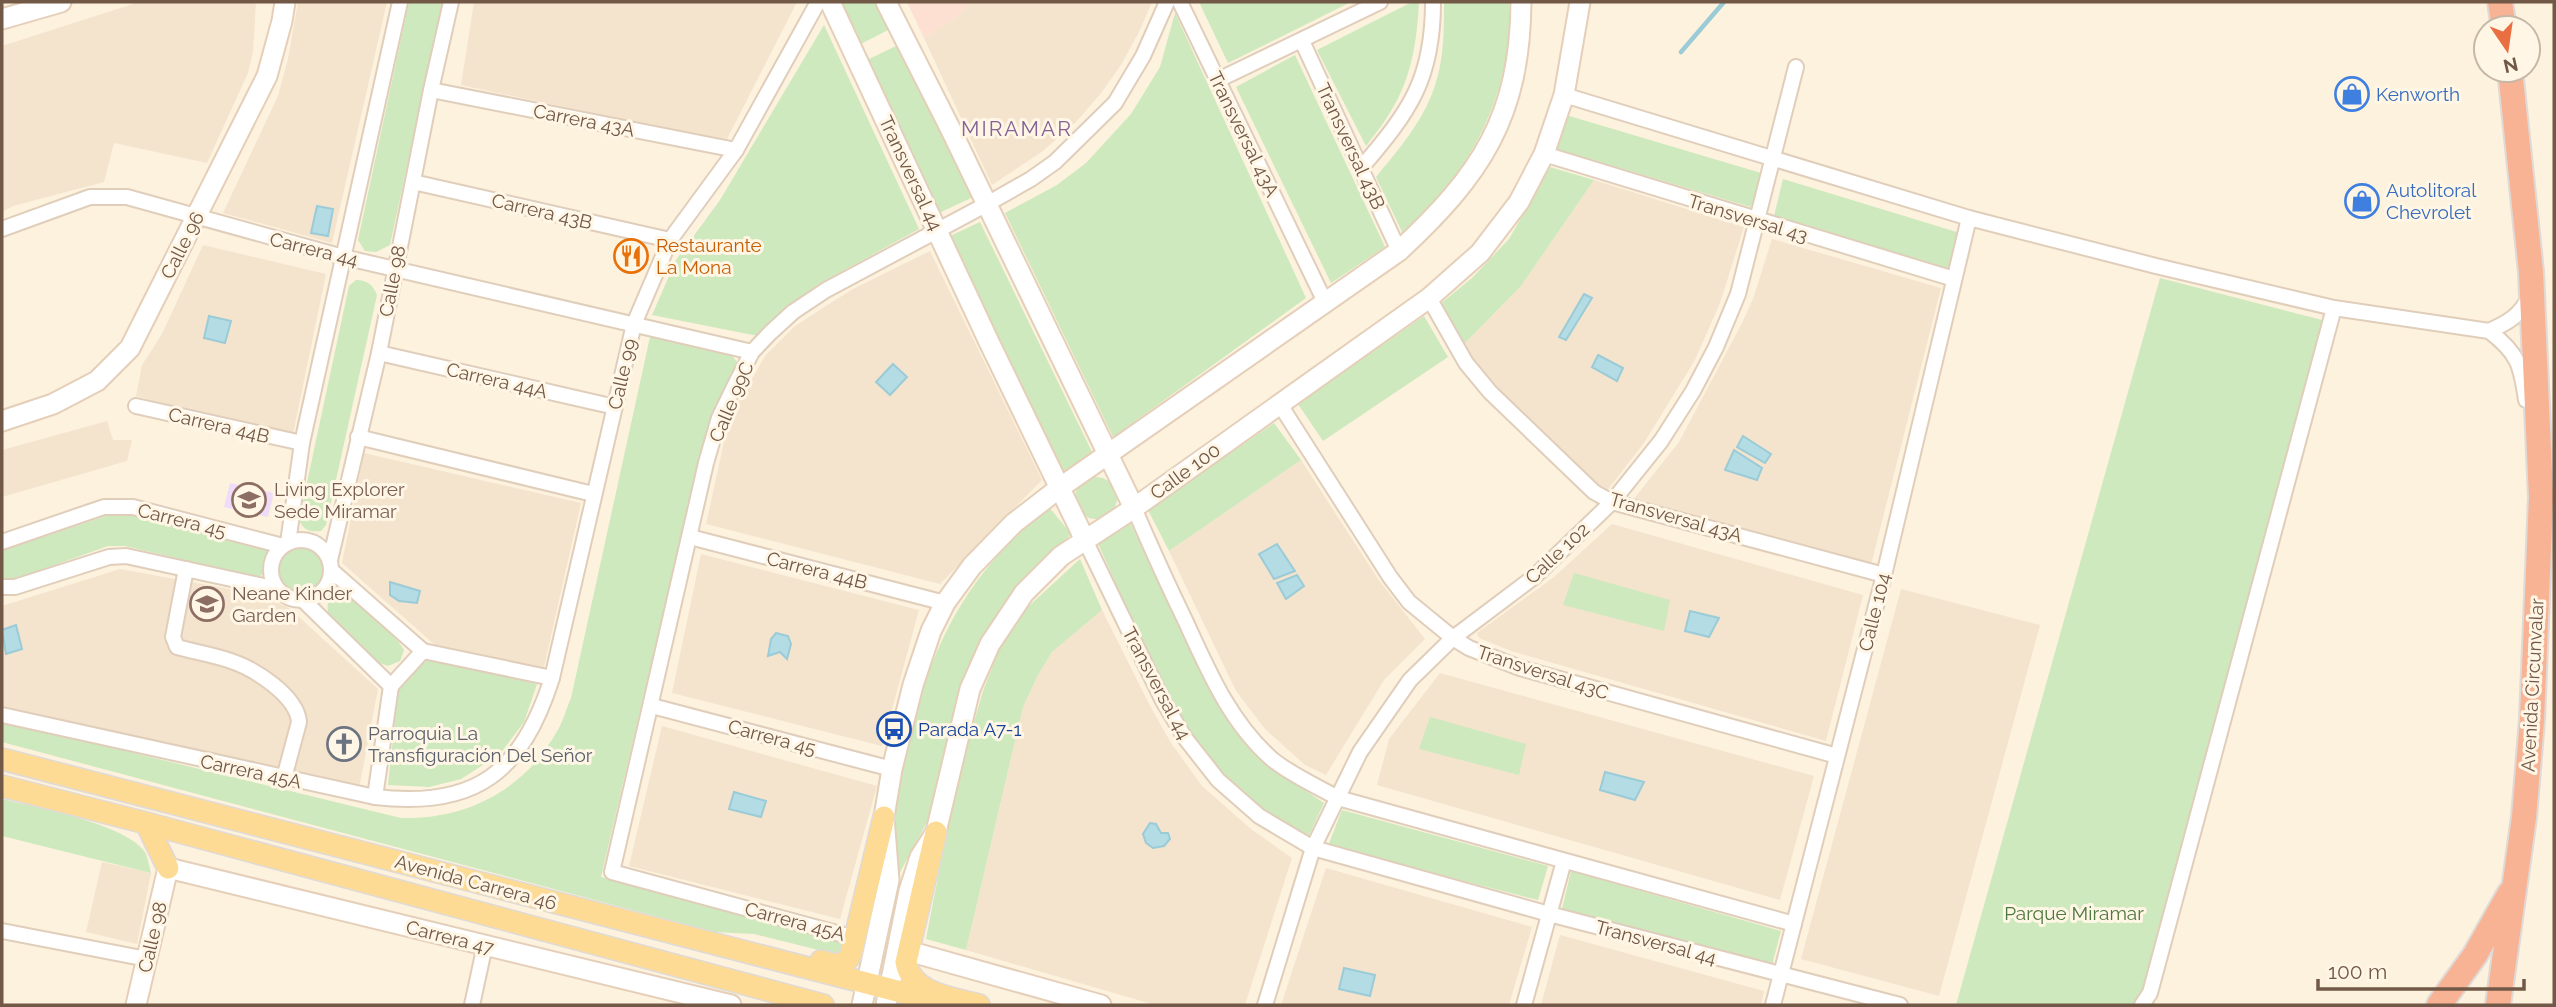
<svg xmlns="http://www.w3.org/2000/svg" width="2556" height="1007" font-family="Raleway,sans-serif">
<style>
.residential{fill:#f4e4cd}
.commercial{fill:#fde0d2}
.education{fill:#efdcf8}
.green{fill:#cde9bd}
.water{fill:#b3dce5;stroke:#9acbd7;stroke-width:2}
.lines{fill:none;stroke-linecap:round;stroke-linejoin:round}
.stream{stroke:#9acbd7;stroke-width:4.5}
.street-casing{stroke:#e0cebb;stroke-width:18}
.secondary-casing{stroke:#e5cfb9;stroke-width:23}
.primary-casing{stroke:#e0dad7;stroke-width:24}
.highway-casing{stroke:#e0dad7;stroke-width:28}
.street{stroke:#fff;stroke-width:14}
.secondary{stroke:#fff;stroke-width:19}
.primary{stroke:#fddb95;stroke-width:21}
.highway{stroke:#f8b294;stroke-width:24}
.labels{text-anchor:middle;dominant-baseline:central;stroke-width:6;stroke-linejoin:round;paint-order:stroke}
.shop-label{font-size:19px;fill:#366cbe;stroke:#fff6e5;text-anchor:start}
.street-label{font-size:19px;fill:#725847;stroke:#fff6e5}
.food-label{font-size:19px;fill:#c56008;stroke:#fff6e5;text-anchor:start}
.education-label{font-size:19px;fill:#785e54;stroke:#fff6e5;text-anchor:start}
.transit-label{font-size:19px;fill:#164399;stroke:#fff6e5;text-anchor:start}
.worship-label{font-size:19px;fill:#5b616d;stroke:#fff6e5;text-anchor:start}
.park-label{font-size:19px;fill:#4d783f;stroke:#fff6e5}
.neighbourhood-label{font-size:21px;letter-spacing:2px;fill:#876296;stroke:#fff6e5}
</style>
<rect width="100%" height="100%" fill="#fcf2de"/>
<g class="residential">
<polygon points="139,2 256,2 253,52 248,73 207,163 114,143 104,182 13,206 2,212 2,46"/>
<polygon points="298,2 387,2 332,243 223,213 278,96 288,59"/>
<polygon points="474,2 797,2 727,139 638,123 461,85"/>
<polygon points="970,2 1152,2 1139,32 1121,65 1102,92 1076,122 1043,151 992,185 924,38 958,16"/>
<polygon points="1594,180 1744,227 1720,303 1695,360 1644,443 1605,493 1506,400 1461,347 1521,286"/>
<polygon points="1772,239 1941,288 1871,565 1633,500 1679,442 1742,323 1753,299"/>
<polygon points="203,245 326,274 293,434 242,424 136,396 142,365 162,334"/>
<polygon points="930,251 1042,480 940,584 706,524 729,419 765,356 795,326 851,290"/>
<polygon points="107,421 113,440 132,440 127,461 2,497 2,450"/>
<polygon points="364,453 581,503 544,667 435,645 342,563"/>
<polygon points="1301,460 1378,579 1425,639 1384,680 1326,775 1305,765 1265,729 1236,691 1169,551"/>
<polygon points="1612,524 1863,595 1826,741 1511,651 1479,638 1477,633 1554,577"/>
<polygon points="701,554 919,610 882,746 672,693"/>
<polygon points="120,569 252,593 288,607 378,689 359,789 2,706 2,606"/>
<polygon points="1901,589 2040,625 1939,996 1801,959"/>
<polygon points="1102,610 1149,704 1171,743 1202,786 1251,829 1292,858 1245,1005 1155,1005 966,950 1023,707 1038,675 1052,652"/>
<polygon points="1440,673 1814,776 1780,900 1377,785 1389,739"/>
<polygon points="662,726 877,786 840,919 629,866"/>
<polygon points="102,862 151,873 137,944 86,932"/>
<polygon points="1326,868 1532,927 1509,1005 1281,1005"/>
<polygon points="1560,935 1764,991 1761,1005 1541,1005"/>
</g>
<polygon class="commercial" points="907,2 970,2 958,16 924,38"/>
<g class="education">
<polygon points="230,483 274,493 268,517 224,507"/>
<polygon points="194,591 225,598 220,616 190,610"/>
</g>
<g class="green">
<polygon points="409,2 442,2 390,245 376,252 365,251 358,240"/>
<polygon points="834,2 878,2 890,29 855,47"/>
<polygon points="1199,2 1351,2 1228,63"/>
<path d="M1412,2h7c-2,37 -7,75 -27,107 -7,13 -17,25 -26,37l-49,-96z"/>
<path d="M1444,2h65c5,91 -40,173 -106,232l-27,-57c23,-28 50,-59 60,-95 8,-25 8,-54 8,-80z"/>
<polygon points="1175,13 1306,298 1113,437 1005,213 1057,185 1086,163 1131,114 1160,67"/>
<polygon points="824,25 919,229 817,285 788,306 758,336 652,315 676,260 720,200"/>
<polygon points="900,44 973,197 937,214 865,61"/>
<polygon points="1295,55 1385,247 1331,283 1236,87"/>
<polygon points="1566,115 1761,173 1751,207 1556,149"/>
<polygon points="1550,167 1594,180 1521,286 1461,347 1439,305 1472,278 1509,239"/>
<polygon points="1783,179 1960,233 1951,269 1774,216"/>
<polygon points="980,222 1094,456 1063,477 950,236"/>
<polygon points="2160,278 2326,321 2146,989 2136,1005 1956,1005"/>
<path d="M356,280c11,0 17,5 21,15l-51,230 -5,6c-11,1 -17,0 -22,-11l50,-234z"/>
<polygon points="1424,316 1448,357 1323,441 1298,404"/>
<path d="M650,337l82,19 7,8 -27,52 -35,137 -76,324 245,65 -5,10 -6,2 -81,-20 -39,-2 -713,-190v-21l399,97c65,2 123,-28 155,-85 7,-10 10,-24 15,-35z"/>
<polygon points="1274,423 1301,460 1169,551 1148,510"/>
<circle cx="1096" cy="498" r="21"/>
<path d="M1049,507l22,27 -52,55 -52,85 -40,148 -29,54c-1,-24 -3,-50 -2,-75 1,-20 8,-42 13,-62 23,-98 61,-169 140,-232z"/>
<polygon points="112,514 127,514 262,543 268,548 269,562 265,574 257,577 125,546 108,546 10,581 2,579 2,551"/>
<path d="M1128,518l37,79 60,116 19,27 25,26 55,37 -15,32c-32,-15 -63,-35 -87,-61 -57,-65 -90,-156 -126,-235z"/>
<circle cx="301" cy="570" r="23"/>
<polygon points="1080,559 1102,610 1052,652 1038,675 1023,707 966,950 926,939 956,784 983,691 999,650 1019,615"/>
<polygon points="1574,573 1670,600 1664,631 1563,605"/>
<path d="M337,591l12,1 49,49 6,9 -4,11 -12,5 -11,-4 -49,-49c-1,-11 -1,-16 9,-22z"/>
<polygon points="427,657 537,684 524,722 500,754 461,779 429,787 388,785 398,691"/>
<polygon points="1430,717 1526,744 1519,775 1419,749"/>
<path d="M2,799c33,8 124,25 143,53 3,6 4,14 6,21l-149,-37z"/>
<polygon points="1342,810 1548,866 1538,900 1328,846"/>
<polygon points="1571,871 1781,931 1772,965 1562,909"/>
</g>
<g class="water">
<polygon points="317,206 333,209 328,236 311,233"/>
<polygon points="1584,294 1592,298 1566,340 1559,337"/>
<polygon points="209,316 231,321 225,343 204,338"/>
<polygon points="1598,355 1623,368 1617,381 1592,367"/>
<polygon points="893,364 907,377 890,395 876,382"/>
<polygon points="1743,436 1771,454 1765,463 1737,447"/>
<polygon points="1734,450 1762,468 1757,480 1725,470"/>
<polygon points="1277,544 1295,571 1274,579 1259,554"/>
<polygon points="1297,575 1304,586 1286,599 1277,583"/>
<polygon points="390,582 420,591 417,603 399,601 390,595"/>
<polygon points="1690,611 1719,618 1709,637 1685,631"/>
<polygon points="16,625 22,649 6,654 2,630"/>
<polygon points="776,633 788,636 791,644 787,659 780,652 768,656 771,639"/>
<polygon points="1605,772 1644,782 1635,800 1600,790"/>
<polygon points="734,792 766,801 761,817 729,809"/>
<polygon points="1150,823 1156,824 1161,833 1168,833 1170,839 1164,846 1153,848 1146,843 1143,834"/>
<polygon points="1344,968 1375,975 1370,996 1339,989"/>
</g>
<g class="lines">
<polyline class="stream" points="1681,52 1724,2"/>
<g class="street-casing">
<g id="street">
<polyline points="1180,2 1326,304"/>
<polyline points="1302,41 1399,251"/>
<polyline points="1218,80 1380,2"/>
<polyline points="431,90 736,150"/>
<path d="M1564,95l405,123 187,48 178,42 155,23c29,22 32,34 37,69"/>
<polyline points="1544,154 1954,279"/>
<path d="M1361,168c49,-57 72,-89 72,-166"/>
<polyline points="413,182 670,240"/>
<polyline points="2,229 90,197 127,197 343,257 752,352"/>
<polyline points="1429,298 1466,363 1490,392 1594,492 1612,502 1884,575"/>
<path d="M2489,331c18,-8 31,-15 40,-34"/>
<polyline points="379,353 615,407"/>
<polyline points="1279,403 1390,577 1409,602 1453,638 1469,648 1520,668 1837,756"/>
<polyline points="136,406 302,443"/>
<polyline points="358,437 593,494"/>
<path d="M1134,508c16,37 33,75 51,112 23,50 45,103 88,140 19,15 43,26 65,38l456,126"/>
<polyline points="690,537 945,603"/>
<circle cx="301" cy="570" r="30"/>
<polyline points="1085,540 1163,701 1185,738 1218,780 1259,816 1313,848 1549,914 1900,1005"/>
<polyline points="2,542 104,507 133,507 283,546"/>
<polyline points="288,543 302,443 400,2"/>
<polyline points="330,560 379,353 431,90 451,2"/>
<path d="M186,569l-13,68 4,10c18,5 37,8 54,14 24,8 66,35 68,61l-15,56"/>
<polyline points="331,570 423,651 552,678"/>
<polyline points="2,587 15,587 109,557 126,556 277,589"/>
<polyline points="303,600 391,686"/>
<polyline points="391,686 423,651"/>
<polyline points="652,706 892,769"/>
<path d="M2,715l373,82c101,12 147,-25 177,-119l82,-354 36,-84 66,-90 82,-148"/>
<polyline points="375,797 391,686"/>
<polyline points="2,931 147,959"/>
<polyline points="855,938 612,872 706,463 719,418 733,389 752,352 770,333 793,312 826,290 987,204 1031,179 1055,162 1115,103 1143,56 1167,2"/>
<polyline points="472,1005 485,945"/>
<polyline points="1265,1005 1313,848 1360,752 1410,680 1453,638 1534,577 1612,502 1661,441 1693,391 1716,347 1738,294 1796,67"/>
<polyline points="1524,1005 1564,861"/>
<polyline points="1773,1005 1884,575 1969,218"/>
<polyline points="2142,1005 2150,993 2334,308"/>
</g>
</g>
<g class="secondary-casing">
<g id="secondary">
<polyline points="830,2 989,342 1085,540"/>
<polyline points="886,2 950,128 1134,508"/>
<polyline points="2,19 61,2"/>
<polyline points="2,421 53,404 97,381 130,348 267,76 282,21 285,2"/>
<polyline points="908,951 1101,1005"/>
<polyline points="136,1005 168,868 731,1005"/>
<path d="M862,1005l27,-125 -5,-63 8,-48 21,-84 18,-54 14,-28 27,-37 42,-43 44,-34 341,-238c82,-76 121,-134 122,-249"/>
<polyline points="886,1005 909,891 920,857 936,832 970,689 990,644 1024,593 1061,556 1134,508 1429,298 1480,253 1519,202 1544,154 1564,95 1580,2"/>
</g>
</g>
<g class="primary-casing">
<g id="primary">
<polyline points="2,759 951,1005"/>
<polyline points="2,786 146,823 823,1005"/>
<polyline points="146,823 168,868"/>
<path d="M936,832l-30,130c5,32 47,36 73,43"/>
<path d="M821,961c14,4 23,7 30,-7l33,-137"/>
</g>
</g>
<g class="highway-casing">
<g id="highway">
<polyline points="2500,2 2504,28"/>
<polyline points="2439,1005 2475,955 2510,893"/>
<polyline points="2498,1005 2524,817 2532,720 2541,497 2531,272 2510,70"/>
</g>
</g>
<use href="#street" class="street"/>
<use href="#secondary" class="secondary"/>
<use href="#primary" class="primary"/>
<use href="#highway" class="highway"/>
</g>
<defs>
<g id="shop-ring" transform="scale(1.75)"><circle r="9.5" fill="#fff6e5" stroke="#3f7fe0" stroke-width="1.5"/><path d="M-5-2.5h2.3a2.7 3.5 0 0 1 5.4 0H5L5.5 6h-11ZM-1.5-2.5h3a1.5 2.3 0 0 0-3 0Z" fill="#3f7fe0"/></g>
<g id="restaurant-ring" transform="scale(1.75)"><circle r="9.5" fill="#fff6e5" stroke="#e8710a" stroke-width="1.5"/><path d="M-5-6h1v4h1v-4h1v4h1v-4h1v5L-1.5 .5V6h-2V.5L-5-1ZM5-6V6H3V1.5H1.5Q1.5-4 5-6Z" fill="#e8710a"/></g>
<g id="school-ring" transform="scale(1.75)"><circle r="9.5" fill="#fff6e5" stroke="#8d6e63" stroke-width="1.5"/><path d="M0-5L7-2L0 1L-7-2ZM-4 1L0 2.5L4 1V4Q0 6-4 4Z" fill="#8d6e63"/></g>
<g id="bus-ring" transform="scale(1.75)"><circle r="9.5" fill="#fff6e5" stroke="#1a4fb4" stroke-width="1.5"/><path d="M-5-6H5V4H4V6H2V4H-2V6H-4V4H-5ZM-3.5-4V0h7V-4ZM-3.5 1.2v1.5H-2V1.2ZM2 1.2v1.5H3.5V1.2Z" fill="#1a4fb4"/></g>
<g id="church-ring" transform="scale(1.75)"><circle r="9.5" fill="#fff6e5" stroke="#6b7280" stroke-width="1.5"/><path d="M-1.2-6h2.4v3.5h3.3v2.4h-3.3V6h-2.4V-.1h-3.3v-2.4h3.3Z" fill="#6b7280"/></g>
</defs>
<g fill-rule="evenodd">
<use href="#shop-ring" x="2352" y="94"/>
<use href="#shop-ring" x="2362" y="201"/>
<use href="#restaurant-ring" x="631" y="256"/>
<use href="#school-ring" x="249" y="500"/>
<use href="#school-ring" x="207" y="604"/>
<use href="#bus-ring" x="894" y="729"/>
<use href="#church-ring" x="344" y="744"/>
</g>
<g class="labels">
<g class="shop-label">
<text x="2376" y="94">Kenworth</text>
<text x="2386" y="190">Autolitoral<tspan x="2386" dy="22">Chevrolet</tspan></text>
</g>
<g class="street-label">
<text transform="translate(584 120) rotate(11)">Carrera 43A</text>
<text transform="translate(1244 134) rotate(64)">Transversal 43A</text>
<text transform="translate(1351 146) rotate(65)">Transversal 43B</text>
<text transform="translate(911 173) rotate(65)">Transversal 44</text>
<text transform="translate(542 211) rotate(13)">Carrera 43B</text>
<text transform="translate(1748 218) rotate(17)">Transversal 43</text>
<text transform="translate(182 245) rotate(-63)">Calle 96</text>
<text transform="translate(314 249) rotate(14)">Carrera 44</text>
<text transform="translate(392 281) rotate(-79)">Calle 98</text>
<text transform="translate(622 374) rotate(-77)">Calle 99</text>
<text transform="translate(497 380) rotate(13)">Carrera 44A</text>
<text transform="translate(731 402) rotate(-67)">Calle 99C</text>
<text transform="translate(219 425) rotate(13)">Carrera 44B</text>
<text transform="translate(1185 471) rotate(-36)">Calle 100</text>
<text transform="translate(1676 517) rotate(16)">Transversal 43A</text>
<text transform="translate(182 520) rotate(14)">Carrera 45</text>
<text transform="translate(1557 553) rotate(-43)">Calle 102</text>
<text transform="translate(817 570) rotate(14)">Carrera 44B</text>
<text transform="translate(1874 612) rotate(-76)">Calle 104</text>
<text transform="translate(1543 672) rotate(18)">Transversal 43C</text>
<text transform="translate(1157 683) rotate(62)">Transversal 44</text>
<text transform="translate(2532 685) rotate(-87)">Avenida Circunvalar</text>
<text transform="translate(772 737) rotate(15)">Carrera 45</text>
<text transform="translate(251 771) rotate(12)">Carrera 45A</text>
<text transform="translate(476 882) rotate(15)">Avenida Carrera 46</text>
<text transform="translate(795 921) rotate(15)">Carrera 45A</text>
<text transform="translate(152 937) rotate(-77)">Calle 98</text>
<text transform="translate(450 937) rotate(14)">Carrera 47</text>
<text transform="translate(1656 942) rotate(15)">Transversal 44</text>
</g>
<g class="food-label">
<text x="656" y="245">Restaurante<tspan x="656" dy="22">La Mona</tspan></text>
</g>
<g class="education-label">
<text x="274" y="489">Living Explorer<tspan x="274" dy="22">Sede Miramar</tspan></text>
<text x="232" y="593">Neane Kinder<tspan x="232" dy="22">Garden</tspan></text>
</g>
<g class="transit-label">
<text x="918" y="729">Parada A7-1</text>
</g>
<g class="worship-label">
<text x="368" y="733">Parroquia La<tspan x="368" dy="22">Transfiguración Del Señor</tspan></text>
</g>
<g class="park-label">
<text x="2074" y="913">Parque Miramar</text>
</g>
<g class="neighbourhood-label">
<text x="1017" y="128">MIRAMAR</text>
</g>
</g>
<rect width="2556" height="1007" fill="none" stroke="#725847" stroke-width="7"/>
<g transform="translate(2507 49) rotate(167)"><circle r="33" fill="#fff6e5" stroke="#c7b7a6" stroke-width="2"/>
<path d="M0-5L12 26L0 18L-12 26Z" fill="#e96e41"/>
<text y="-10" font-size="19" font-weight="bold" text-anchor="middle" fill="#725847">N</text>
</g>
<path d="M2318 979v10h206v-10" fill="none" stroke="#725847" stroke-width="3.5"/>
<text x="2328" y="979" font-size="21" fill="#725847" stroke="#fff6e5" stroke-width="5" paint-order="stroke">100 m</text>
</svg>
